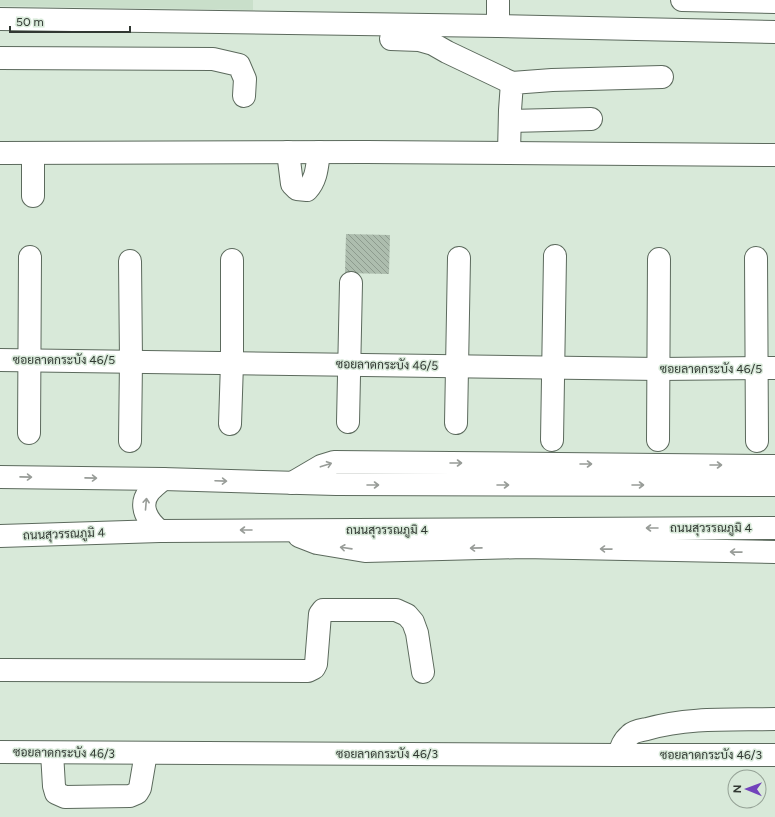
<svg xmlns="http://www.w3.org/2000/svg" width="775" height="817" font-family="Figtree,Sarabun,sans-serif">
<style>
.built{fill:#c9dfca}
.building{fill:url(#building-back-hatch)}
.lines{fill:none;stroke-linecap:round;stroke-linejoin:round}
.minor-casing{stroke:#5c6a5d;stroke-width:24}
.minor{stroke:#fff;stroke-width:22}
.oneway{stroke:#989c98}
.labels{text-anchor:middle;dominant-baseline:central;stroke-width:3;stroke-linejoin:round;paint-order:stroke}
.street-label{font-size:12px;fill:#313832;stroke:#d8e9d9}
</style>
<defs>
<pattern id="building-back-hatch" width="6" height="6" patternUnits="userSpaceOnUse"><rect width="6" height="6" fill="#adbdae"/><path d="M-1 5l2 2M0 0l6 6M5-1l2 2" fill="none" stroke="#8d9b8e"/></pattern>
</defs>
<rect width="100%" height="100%" fill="#d8e9d9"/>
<polygon class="built" points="0,0 253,0 253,10 0,6"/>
<polygon class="building" points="346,234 390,235 389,274 345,273"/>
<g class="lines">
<g class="minor-casing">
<g id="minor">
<polyline points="682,0 775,2"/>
<polyline points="0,19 498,26 775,32"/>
<polyline points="498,26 498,0"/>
<polyline points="391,39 419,40 433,44 447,52 512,83"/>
<polyline points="0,58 213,59 239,65 245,79 244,96"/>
<polyline points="510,121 591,119"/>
<path d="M288,152l4,32 5,5 10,1c10,-11 10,-24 12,-38"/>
<polyline points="0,153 366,152 775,155"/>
<polyline points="33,153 33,196"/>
<polyline points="509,153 510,110 512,83 552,80 662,77"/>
<polyline points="756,258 757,441"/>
<polyline points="130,261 131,361 130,441"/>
<polyline points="0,360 659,369 775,368"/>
<polyline points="348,422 351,283"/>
<polyline points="456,423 459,258"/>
<polyline points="230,424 232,363 232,260"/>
<polyline points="29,433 30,257"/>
<polyline points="552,440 555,256"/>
<polyline points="658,440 659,259"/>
<polyline points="0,477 163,479 336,484 775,485"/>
<polyline points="292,483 321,466 334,462 775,466"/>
<path d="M160,531c-12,-9 -22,-25 -11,-39 4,-5 10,-9 14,-13"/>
<polyline points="0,536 160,531 775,528"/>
<polyline points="299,536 317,543 365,551 523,547 775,552"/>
<polyline points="0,670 308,671 314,668 316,664 320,614 323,610 396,610 407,615 413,622 417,633 423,672"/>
<polyline points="0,752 619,755 775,755"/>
<polyline points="52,753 54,786 56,793 65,797 130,796 137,793 140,788 146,753"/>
<path d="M619,755c2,-8 4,-14 11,-20 4,-4 12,-5 17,-6 42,-12 86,-9 128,-10"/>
</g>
</g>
<use href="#minor" class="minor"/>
</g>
<defs><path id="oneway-shaft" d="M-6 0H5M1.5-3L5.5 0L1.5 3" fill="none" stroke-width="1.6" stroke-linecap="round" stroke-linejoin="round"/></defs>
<g class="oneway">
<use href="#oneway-shaft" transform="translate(456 463)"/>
<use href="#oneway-shaft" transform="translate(586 464)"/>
<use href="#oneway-shaft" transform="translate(326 465) rotate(-18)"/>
<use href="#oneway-shaft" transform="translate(716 465)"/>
<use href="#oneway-shaft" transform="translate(26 477) rotate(1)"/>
<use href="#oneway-shaft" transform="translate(91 478) rotate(1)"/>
<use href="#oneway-shaft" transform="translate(221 481) rotate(2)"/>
<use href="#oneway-shaft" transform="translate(373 485)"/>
<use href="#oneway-shaft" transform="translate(503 485)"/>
<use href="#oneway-shaft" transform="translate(638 485)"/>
<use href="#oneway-shaft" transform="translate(146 504) rotate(-85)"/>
<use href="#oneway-shaft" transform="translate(652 528) rotate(180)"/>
<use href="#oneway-shaft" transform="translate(246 530) rotate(180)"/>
<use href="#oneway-shaft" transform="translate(346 548) rotate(-172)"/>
<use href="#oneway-shaft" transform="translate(476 548) rotate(179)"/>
<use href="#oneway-shaft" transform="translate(606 549) rotate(-179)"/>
<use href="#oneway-shaft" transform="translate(736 552) rotate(-179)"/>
</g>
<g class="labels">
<g class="street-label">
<text x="64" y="360">ซอยลาดกระบัง 46/5</text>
<text transform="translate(387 365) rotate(1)">ซอยลาดกระบัง 46/5</text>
<text x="711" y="369">ซอยลาดกระบัง 46/5</text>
<text x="711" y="528">ถนนสุวรรณภูมิ 4</text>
<text x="387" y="530">ถนนสุวรรณภูมิ 4</text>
<text transform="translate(64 534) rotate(-2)">ถนนสุวรรณภูมิ 4</text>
<text transform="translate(64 753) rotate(1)">ซอยลาดกระบัง 46/3</text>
<text x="387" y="754">ซอยลาดกระบัง 46/3</text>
<text x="711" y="755">ซอยลาดกระบัง 46/3</text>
</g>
</g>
<g transform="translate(747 789) rotate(271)"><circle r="19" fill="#d8e9d9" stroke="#95a296"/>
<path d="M0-3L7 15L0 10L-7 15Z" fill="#7143bb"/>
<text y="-6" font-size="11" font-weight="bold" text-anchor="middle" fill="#313832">N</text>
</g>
<path d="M10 26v6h120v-6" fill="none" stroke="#313832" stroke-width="2"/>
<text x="16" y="26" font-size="12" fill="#313832" stroke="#d8e9d9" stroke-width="3" paint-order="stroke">50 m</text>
</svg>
